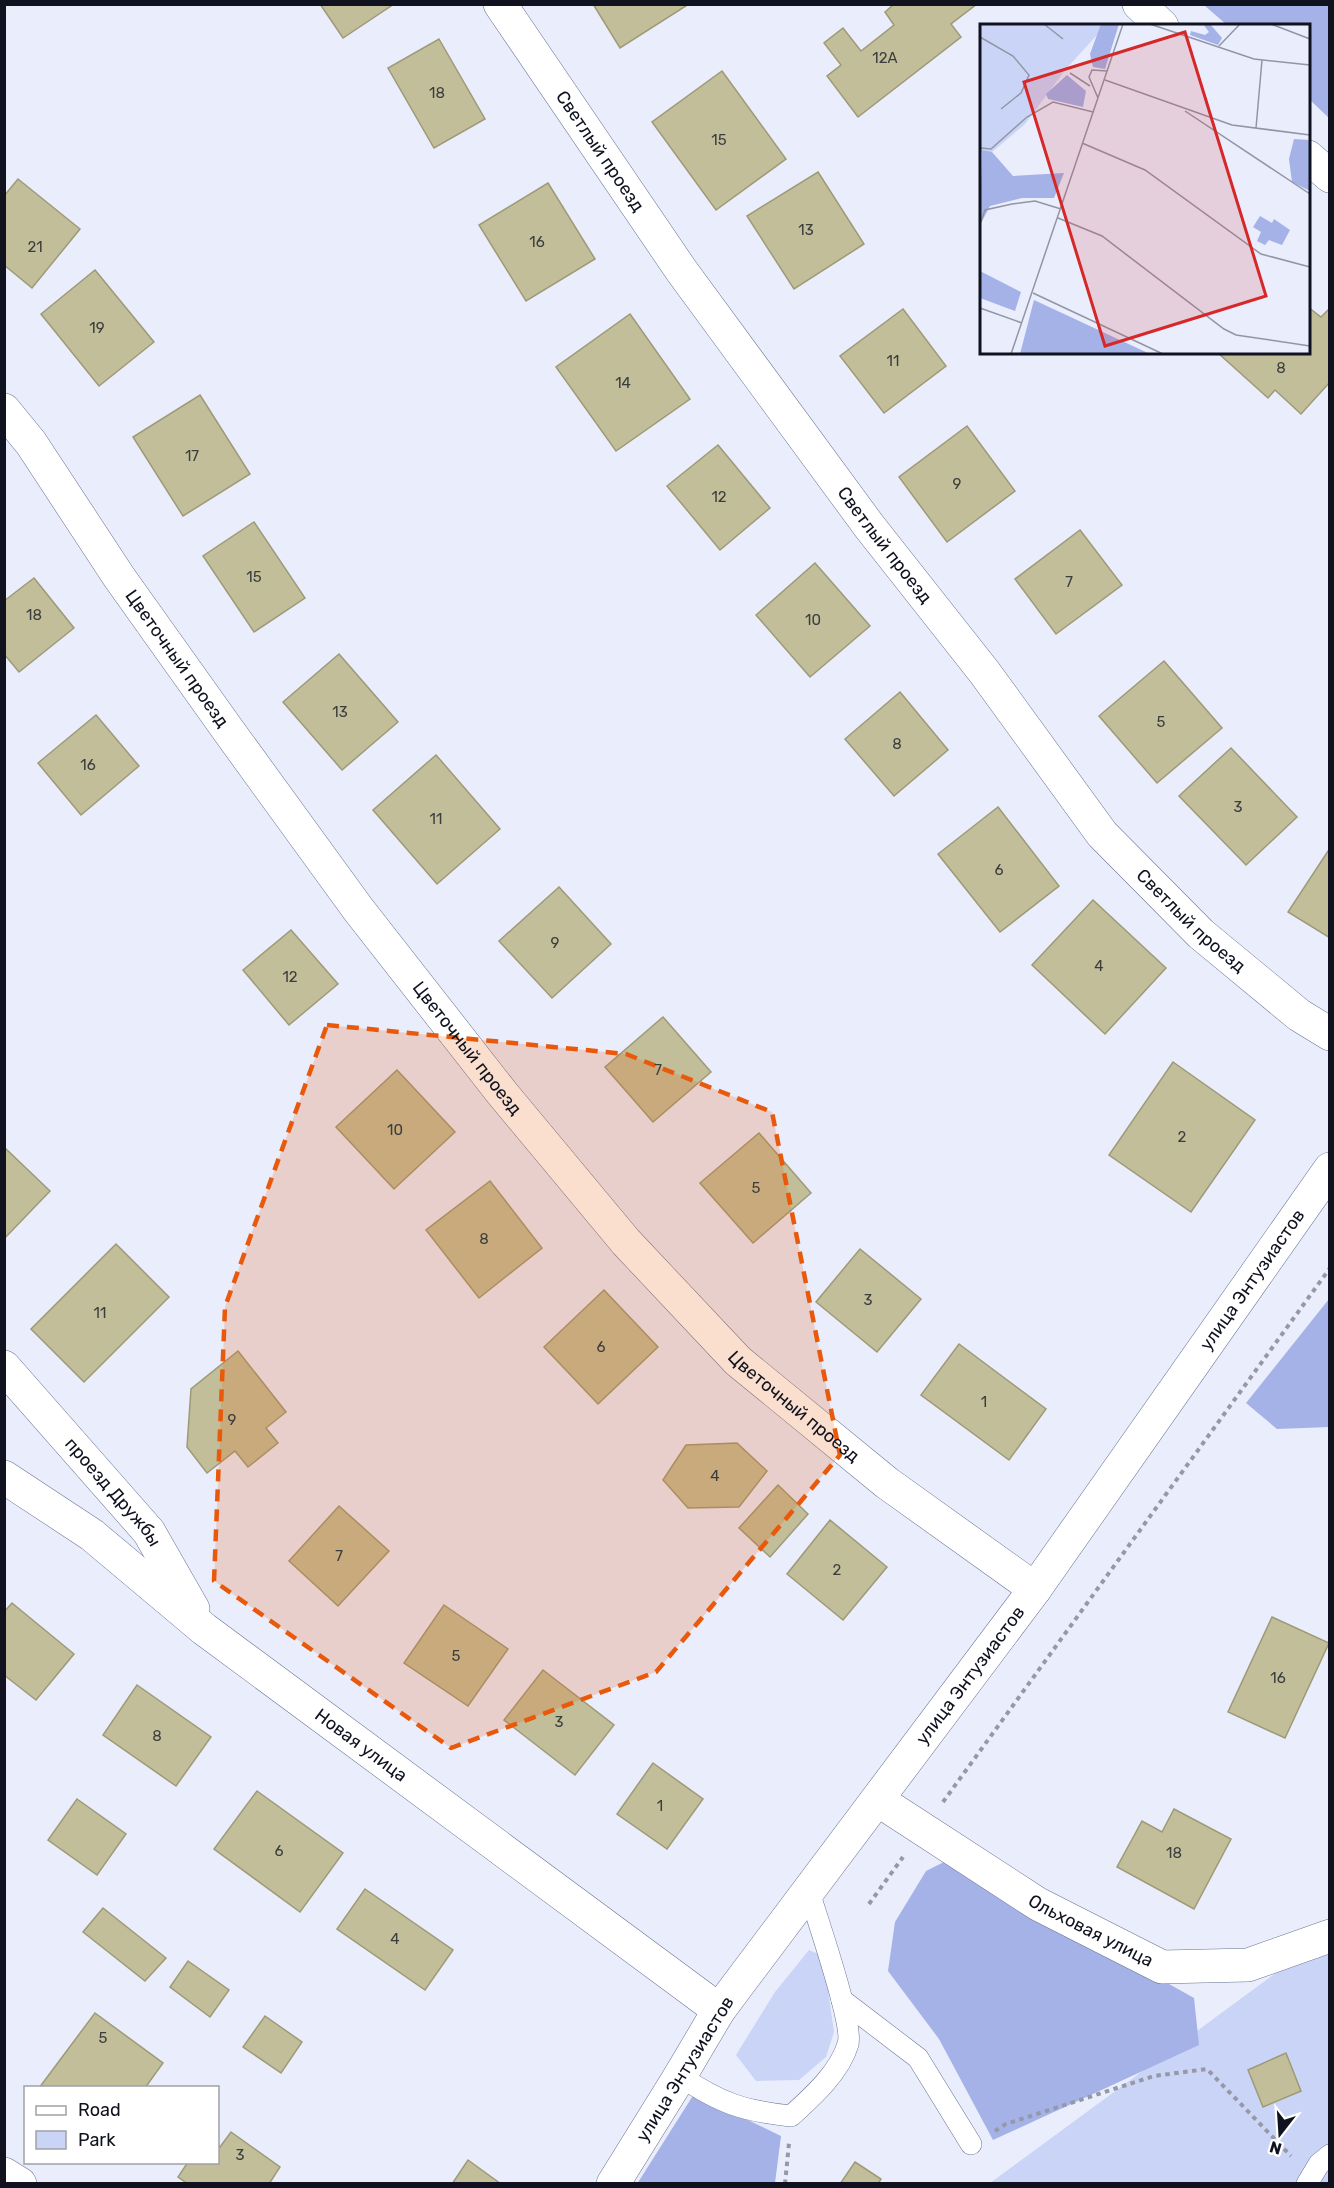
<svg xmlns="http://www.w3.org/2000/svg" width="1334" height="2188" font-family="Rubik,sans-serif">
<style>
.green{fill:#cad4f7}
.forest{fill:#a4b2e8}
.building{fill:#c1be99;stroke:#9e9a77;stroke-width:1.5}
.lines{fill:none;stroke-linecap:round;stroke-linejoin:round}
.lane-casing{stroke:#6a7392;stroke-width:22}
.street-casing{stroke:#6a7392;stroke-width:34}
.secondary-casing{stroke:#6a7392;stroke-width:34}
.path{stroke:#9598a6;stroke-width:4;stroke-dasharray:4.5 4.5;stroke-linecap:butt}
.lane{stroke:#fff;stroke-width:21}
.street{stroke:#fff;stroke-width:33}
.secondary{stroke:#fff;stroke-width:33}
.marked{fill:#e8590c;fill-opacity:0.2;stroke:#e8590c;stroke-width:4.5;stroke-dasharray:12 8;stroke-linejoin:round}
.labels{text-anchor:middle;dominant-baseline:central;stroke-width:4.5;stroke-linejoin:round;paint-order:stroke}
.number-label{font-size:15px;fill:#3c3e3e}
.street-label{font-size:18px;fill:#10131f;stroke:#fff}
.inset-road{fill:none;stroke:#9296a4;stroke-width:1.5}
.view{fill:#d62828;fill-opacity:0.15;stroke:#d62828;stroke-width:3}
.inset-edge{fill:none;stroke:#10131f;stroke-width:3}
</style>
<rect width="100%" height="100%" fill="#e9edfc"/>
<g class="green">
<polygon points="1329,1934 1329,2183 990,2183"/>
<polygon points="809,1950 823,1956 834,2032 826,2057 799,2080 756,2081 736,2055 775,1992"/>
</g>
<g class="forest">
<polygon points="1204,5 1329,5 1329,118 1309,99 1308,26 1227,25"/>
<polygon points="1329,1299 1329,1427 1277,1429 1246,1403"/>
<polygon points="948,1860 1194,1998 1199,2045 993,2140 939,2039 888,1971 895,1922 926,1871"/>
<polygon points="694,2094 781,2136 775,2183 637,2184"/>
</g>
<g class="building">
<polygon points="320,4 394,4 343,38"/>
<polygon points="593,4 689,4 620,48"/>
<polygon points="894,4 977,4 951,24 961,37 858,117 827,76 841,65 824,43 843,28 861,51 894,25 885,12"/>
<polygon points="439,39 485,119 434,148 388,68"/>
<polygon points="722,71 786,159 716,210 652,122"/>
<polygon points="818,172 864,244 794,289 747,216"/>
<polygon points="18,179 80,229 32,288 4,265 4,196"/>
<polygon points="548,183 595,259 526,301 479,225"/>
<polygon points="95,270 154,342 99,386 41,314"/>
<polygon points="1308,307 1321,317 1330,308 1330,382 1301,414 1275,390 1268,398 1218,353 1308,352"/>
<polygon points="903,309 946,366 884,413 840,356"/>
<polygon points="630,314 690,399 616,451 556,367"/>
<polygon points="200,395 250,474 183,516 133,437"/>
<polygon points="967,426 1015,491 947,542 899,477"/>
<polygon points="718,445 770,508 720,550 667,486"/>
<polygon points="254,522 305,598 254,632 203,556"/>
<polygon points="1080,530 1122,585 1056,634 1015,579"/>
<polygon points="815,563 870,626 810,677 756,615"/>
<polygon points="34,578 74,628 19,672 4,654 4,601"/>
<polygon points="339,654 398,722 342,770 283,702"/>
<polygon points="1164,661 1222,728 1157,783 1099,716"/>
<polygon points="900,692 948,750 894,796 845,739"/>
<polygon points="96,715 139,766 81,815 38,763"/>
<polygon points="1231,748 1297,817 1246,865 1179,796"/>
<polygon points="436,755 500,829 437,884 373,810"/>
<polygon points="998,807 1059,886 1000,932 938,854"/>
<polygon points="1330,848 1330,938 1288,912"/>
<polygon points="559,887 611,944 552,998 499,941"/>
<polygon points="1093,900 1166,968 1105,1034 1032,965"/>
<polygon points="291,930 338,984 289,1025 243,970"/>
<polygon points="663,1017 711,1072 653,1122 605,1067"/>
<polygon points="1173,1062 1255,1120 1191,1212 1109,1155"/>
<polygon points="397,1070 455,1132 394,1189 336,1127"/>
<polygon points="759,1133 811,1193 753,1243 700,1183"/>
<polygon points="4,1147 50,1191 4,1239"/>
<polygon points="490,1181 542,1248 479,1298 426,1230"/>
<polygon points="116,1244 169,1297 84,1382 31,1329"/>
<polygon points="860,1249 921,1299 877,1352 816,1302"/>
<polygon points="604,1290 658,1347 598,1404 544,1347"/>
<polygon points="959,1344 1046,1409 1009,1460 921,1395"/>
<polygon points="238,1351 286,1412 266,1428 278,1443 248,1467 235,1451 207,1473 187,1447 191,1389"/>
<polygon points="737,1443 767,1471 739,1507 688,1508 663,1480 686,1445"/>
<polygon points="778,1485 808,1514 770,1557 739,1528"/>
<polygon points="339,1506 389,1551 338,1606 289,1561"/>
<polygon points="830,1520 887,1567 843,1620 787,1574"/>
<polygon points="12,1603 74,1654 36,1700 4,1675 4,1612"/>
<polygon points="444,1605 508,1649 468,1706 404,1663"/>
<polygon points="1272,1617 1329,1643 1285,1738 1228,1712"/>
<polygon points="543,1670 614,1725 575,1775 504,1720"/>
<polygon points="137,1685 211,1737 176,1786 103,1735"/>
<polygon points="653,1763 703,1799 667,1849 617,1814"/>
<polygon points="257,1791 343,1853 300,1912 214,1849"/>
<polygon points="77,1799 126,1834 97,1875 48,1840"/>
<polygon points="1174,1809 1231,1839 1194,1909 1117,1867 1142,1821 1162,1832"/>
<polygon points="365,1889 453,1950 425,1990 337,1929"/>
<polygon points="103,1908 166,1958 145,1981 83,1932"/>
<polygon points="188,1961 229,1990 210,2017 170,1987"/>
<polygon points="95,2013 163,2063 145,2088 39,2088"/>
<polygon points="265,2016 302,2042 281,2073 243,2047"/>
<polygon points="1286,2053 1301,2091 1263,2107 1248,2070"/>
<polygon points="231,2132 280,2167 269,2184 188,2184 178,2177 188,2162 218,2162 218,2145 220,2147"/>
<polygon points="468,2160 501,2184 452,2184"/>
<polygon points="855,2162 881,2179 878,2184 840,2184"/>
</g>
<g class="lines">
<g class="lane-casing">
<g id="lane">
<polyline points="842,2000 918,2058 971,2144"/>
<path d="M680,2076c40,27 63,35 111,40 21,-19 49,-44 57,-72 6,-19 -31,-126 -39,-152"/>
<polyline points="1307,2184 1319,2164 1330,2155"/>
</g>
</g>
<g class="street-casing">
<g id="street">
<path id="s1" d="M500,4l181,266 188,256 116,147 117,161 99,100 98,81 31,19"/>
<polyline points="1139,4 1162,26"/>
<polyline points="1308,157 1330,176"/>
<path id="s2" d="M4,410l27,33 88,134 109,153 130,179 144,184 124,149 112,119 149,122 148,106"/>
<path id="s3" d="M4,1367l145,165 44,77"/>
<path id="s4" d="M4,1477l88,58 112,94 515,381"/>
<path id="s5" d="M878,1800l160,104 124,63 86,-2 82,-29"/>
<polyline points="4,2174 20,2184"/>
<polyline points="613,2184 680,2076"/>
</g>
</g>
<g class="secondary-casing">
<g id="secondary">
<path id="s6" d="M680,2076l39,-66 316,-421 295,-420"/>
</g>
</g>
<g class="path">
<polyline points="943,1802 1330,1268"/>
<polyline points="869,1904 903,1857"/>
<polyline points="995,2131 1006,2124 1154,2076 1207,2069 1291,2156"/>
<polyline points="785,2184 789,2143"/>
</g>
<use href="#lane" class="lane"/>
<use href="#street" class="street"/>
<use href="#secondary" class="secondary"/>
</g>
<path class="marked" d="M327,1025l299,29 146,58 68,343 -184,217 -205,76 -237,-167 11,-274z"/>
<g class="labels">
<g class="number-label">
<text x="885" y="58">12А</text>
<text x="437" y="93">18</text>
<text x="719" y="140">15</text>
<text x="806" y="230">13</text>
<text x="537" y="242">16</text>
<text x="35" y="247">21</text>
<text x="97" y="328">19</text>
<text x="893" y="361">11</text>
<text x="1281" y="368">8</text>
<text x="623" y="383">14</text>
<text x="192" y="456">17</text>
<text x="957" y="484">9</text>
<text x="719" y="497">12</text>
<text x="254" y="577">15</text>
<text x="1069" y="582">7</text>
<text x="34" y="615">18</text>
<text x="813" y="620">10</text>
<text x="340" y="712">13</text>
<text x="1161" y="722">5</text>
<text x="897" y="744">8</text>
<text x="88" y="765">16</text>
<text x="1238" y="807">3</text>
<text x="436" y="819">11</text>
<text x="999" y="870">6</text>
<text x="555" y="943">9</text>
<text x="1099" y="966">4</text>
<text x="290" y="977">12</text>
<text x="658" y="1070">7</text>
<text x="395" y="1130">10</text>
<text x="1182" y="1137">2</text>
<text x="756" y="1188">5</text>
<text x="484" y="1239">8</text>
<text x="868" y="1300">3</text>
<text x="100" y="1313">11</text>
<text x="601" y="1347">6</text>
<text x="984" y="1402">1</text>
<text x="232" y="1420">9</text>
<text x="715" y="1476">4</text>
<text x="339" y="1556">7</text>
<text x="837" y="1570">2</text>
<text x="456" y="1656">5</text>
<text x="1278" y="1678">16</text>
<text x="559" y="1722">3</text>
<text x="157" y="1736">8</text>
<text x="660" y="1806">1</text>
<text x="279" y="1851">6</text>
<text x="1174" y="1853">18</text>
<text x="395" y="1939">4</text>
<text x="103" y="2038">5</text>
<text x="240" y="2155">3</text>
</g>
<g class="street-label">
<text stroke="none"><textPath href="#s1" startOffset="178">Светлый проезд</textPath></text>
<text stroke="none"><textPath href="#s1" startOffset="664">Светлый проезд</textPath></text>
<text stroke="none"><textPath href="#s2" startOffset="303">Цветочный проезд</textPath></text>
<text stroke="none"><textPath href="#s1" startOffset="1150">Светлый проезд</textPath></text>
<text stroke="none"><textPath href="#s2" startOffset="789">Цветочный проезд</textPath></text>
<text stroke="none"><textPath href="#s6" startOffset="981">улица Энтузиастов</textPath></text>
<text stroke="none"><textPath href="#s2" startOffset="1275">Цветочный проезд</textPath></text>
<text stroke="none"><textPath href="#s3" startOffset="166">проезд Дружбы</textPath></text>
<text stroke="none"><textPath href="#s6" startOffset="495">улица Энтузиастов</textPath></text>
<text stroke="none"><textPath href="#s4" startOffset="447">Новая улица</textPath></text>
<text stroke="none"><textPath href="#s5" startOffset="250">Ольховая улица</textPath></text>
<text transform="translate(685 2069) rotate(-58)">улица Энтузиастов</text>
</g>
</g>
<g transform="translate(980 24)">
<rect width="330" height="330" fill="#e9edfc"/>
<path d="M0,0h127l-41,45 -41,55 -33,28h-12z" fill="#cad4f7"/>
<path d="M121,0h18l-14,45 -12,-2 -3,-13zM223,0h7l12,14 -4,7 -28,-10 1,-4 14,4 4,-3zM87,51l19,16 -3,16 -35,-8 -2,-5zM314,115l16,1v51l-18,-9 -3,-23zM2,126l10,2 21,24 51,-3 -10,25h-32l-32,8 -10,19zM280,192l12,7 2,-4 16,11 -8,15 -13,-5 -4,5 -8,-4 4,-9 -8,-5zM0,247l41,21 -6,19 -35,-13zM54,276l116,54h-130z" fill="#a4b2e8"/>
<path class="inset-road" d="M64,0l19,15M170,0l104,35 56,6M291,0l39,15M0,13l33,19 16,19 -8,18 -20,16M239,22l21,-22M90,49l20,13M125,56l127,45 78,10M118,74l-9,-21 3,-7 15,1M205,87l125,83M276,104l6,-68M102,119l63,27 116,84 49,13M1,124l10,1 36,-32 26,-15 40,10M78,194l44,18 122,93 12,6 74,11M0,200l5,-14 27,-6 23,-3 26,8M53,269l130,61M0,284l42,15M31,330l112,-330"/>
<path class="view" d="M205,8l81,264 -161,50 -81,-264z"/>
<rect width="330" height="330" class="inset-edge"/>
</g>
<rect width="1334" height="2188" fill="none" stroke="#10131f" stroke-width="12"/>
<rect x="24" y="2086" width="195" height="78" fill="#ffffff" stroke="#9fa1a5" stroke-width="1.5"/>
<rect x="36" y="2106" width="30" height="9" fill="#ffffff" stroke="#9fa1a5" stroke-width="1.5"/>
<text x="78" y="2116" font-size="18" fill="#10131f">Road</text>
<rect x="36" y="2131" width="30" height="18" fill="#cad4f7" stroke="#9fa1a5" stroke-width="1.5"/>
<text x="78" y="2146" font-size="18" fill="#10131f">Park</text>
<g transform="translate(1280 2134) rotate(197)" stroke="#ffffff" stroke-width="4.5" paint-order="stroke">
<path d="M0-4.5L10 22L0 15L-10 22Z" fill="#10131f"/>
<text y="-9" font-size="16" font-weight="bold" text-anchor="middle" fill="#10131f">N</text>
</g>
</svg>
